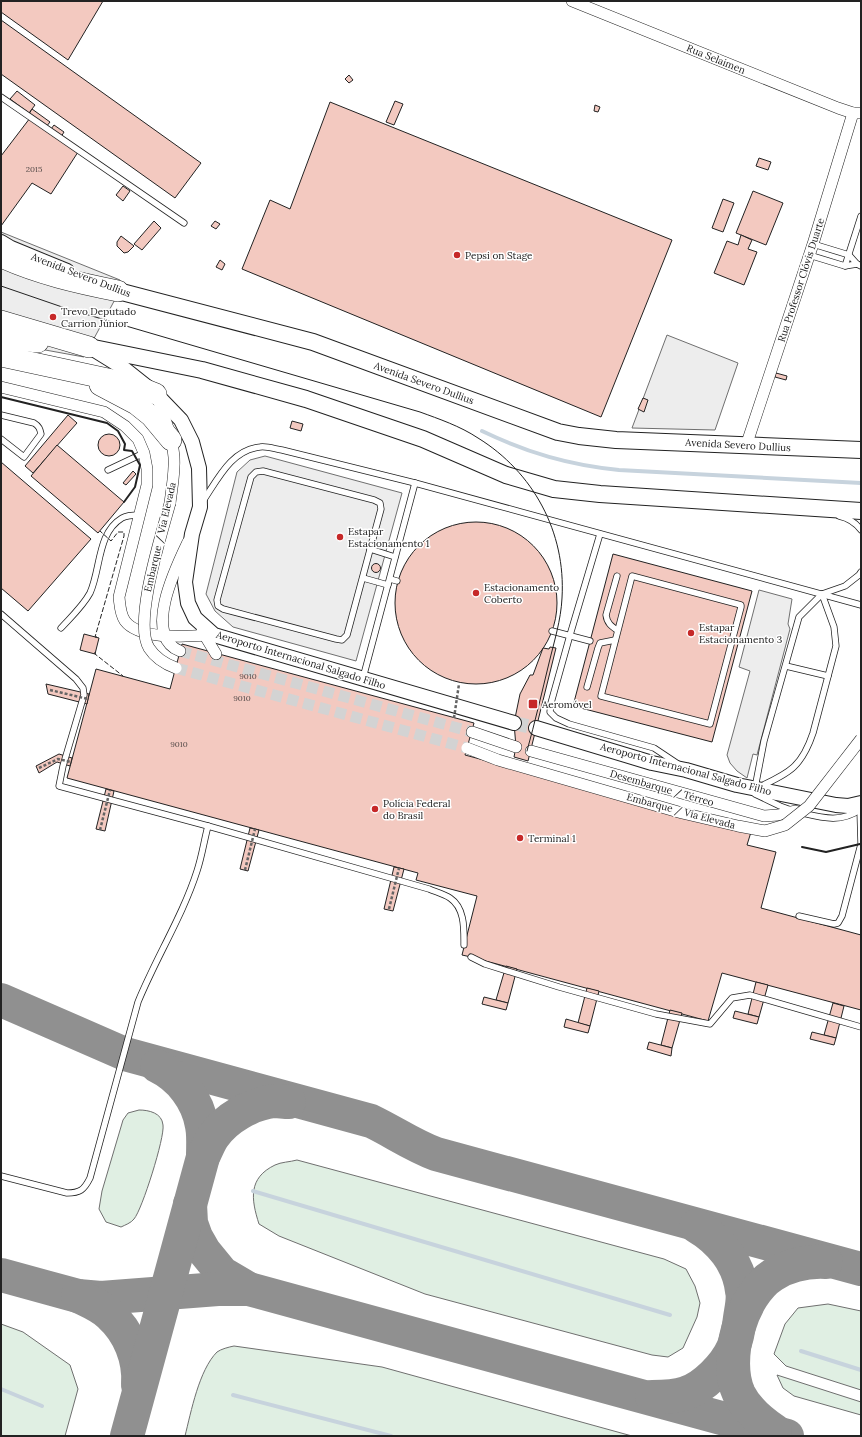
<svg xmlns="http://www.w3.org/2000/svg" width="862" height="1437" font-family="Lora,serif">
<style>
.green{fill:#e0efe3;stroke:#6f6f6f}
.parking{fill:#ededed;stroke:#6f6f6f}
.lines{fill:none;stroke-linecap:round;stroke-linejoin:round}
.stream{stroke:#c7d3dd;stroke-width:4}
.taxiway{stroke:#909090;stroke-width:34}
.building{fill:#f3c9c0;stroke:#222}
.minor-tunnel{stroke:#d3d3d3;stroke-width:11;stroke-dasharray:11 5.5;stroke-linecap:butt}
.tertiary-tunnel{stroke:#d3d3d3;stroke-width:14;stroke-dasharray:14 7;stroke-linecap:butt}
.service-casing{stroke:#222;stroke-width:7}
.minor-casing{stroke:#222;stroke-width:12}
.tertiary-casing{stroke:#222;stroke-width:16}
.secondary-casing{stroke:#222;stroke-width:18}
.motorway-casing{stroke:#222;stroke-width:22}
.service{stroke:#fff;stroke-width:5.5}
.minor{stroke:#fff;stroke-width:11}
.tertiary{stroke:#fff;stroke-width:14}
.secondary{stroke:#fff;stroke-width:16}
.motorway{stroke:#fff;stroke-width:21}
.tram{stroke:#222;stroke-width:1}
.minor-bridge-casing{stroke:#222;stroke-width:12;stroke-linecap:butt}
.path-bridge{stroke:#646464;stroke-width:2.5;stroke-dasharray:3 2;stroke-linecap:butt}
.minor-bridge{stroke:#fff;stroke-width:11}
.fence{stroke:#222;stroke-width:1;stroke-dasharray:5 2;stroke-linecap:butt}
.wall{stroke:#222;stroke-width:2}
.poi-dot{fill:#c62828;stroke:#fff;stroke-width:1.5}
.labels{text-anchor:middle;dominant-baseline:central;stroke-width:3;stroke-linejoin:round;paint-order:stroke}
.number-label{font-size:8px;fill:#564c4a}
.street-label{font-size:10px;fill:#222;stroke:#fff}
.poi-label{font-size:10px;fill:#222;stroke:#fff;text-anchor:start}
</style>
<rect width="100%" height="100%" fill="#fff"/>
<g class="green">
<path d="M139,1110c10,0 23,3 24,15 2,12 -21,85 -29,94 -3,4 -9,6 -13,8l-15,-5 -7,-13 3,-18 21,-71 5,-7z"/>
<path d="M297,1160l367,99 22,10 9,17 5,17 -3,14 -14,31 -15,9 -16,-2 -227,-61 -146,-58 -20,-12c-8,-25 -11,-46 16,-59 6,-3 15,-3 22,-5z"/>
<polygon points="828,1304 861,1311 861,1390 786,1366 774,1354 785,1324 798,1308"/>
<polygon points="1,1324 23,1332 70,1365 78,1389 65,1436 1,1436"/>
<path d="M234,1346l148,21 250,69h-447c6,-24 14,-66 32,-84 4,-3 12,-5 17,-6z"/>
<polygon points="777,1375 861,1402 861,1415 794,1396 783,1388"/>
</g>
<g class="parking">
<polygon points="1,232 120,280 119,292 84,357 1,342"/>
<polygon points="667,335 738,363 715,430 632,428"/>
<polygon points="265,456 402,493 356,661 233,627 215,611 206,594 237,472 250,460"/>
<polygon points="759,590 792,599 788,624 790,629 757,755 753,754 747,778 737,771 730,763 727,755 750,671 739,667"/>
</g>
<g class="lines">
<g class="stream">
<path d="M482,431c46,22 87,34 137,39l242,13"/>
<polyline points="253,1191 670,1315"/>
<polyline points="801,1351 861,1370"/>
<polyline points="1,1389 42,1406"/>
<polyline points="233,1395 391,1436"/>
</g>
<g class="taxiway">
<path d="M1,1000l124,54 246,67c23,11 41,24 65,33l425,115"/>
<path d="M157,1066c23,11 41,34 45,60 2,10 1,21 1,31"/>
<polyline points="190,1204 191,1223 196,1237 204,1251 222,1273 249,1289"/>
<polyline points="1,1275 78,1296 101,1298 218,1289 249,1289 787,1436"/>
<path d="M78,1296c10,5 23,10 32,19 19,17 30,44 28,70"/>
<path d="M652,1397c12,0 23,0 34,-4 18,-6 39,-27 47,-45 4,-9 6,-21 7,-30 1,-8 4,-19 2,-27 -3,-28 -22,-51 -46,-65"/>
<path d="M775,1431c-15,-10 -28,-21 -36,-37 -16,-34 2,-99 34,-119 16,-10 34,-14 53,-13"/>
<path d="M127,1436l76,-279c3,-6 6,-14 10,-20 13,-19 38,-33 61,-36 5,0 10,1 15,1"/>
</g>
</g>
<g class="building">
<polygon points="1,1 103,1 68,60 1,12"/>
<polygon points="1,20 201,163 175,198 1,74"/>
<polygon points="349,75 353,80 349,83 345,79"/>
<polygon points="17,91 35,105 29,113 10,99"/>
<polygon points="395,101 403,104 394,125 386,122"/>
<polygon points="330,102 672,240 601,417 242,269 270,200 290,209"/>
<polygon points="595,105 600,107 598,112 594,111"/>
<polygon points="32,109 50,122 46,127 29,114"/>
<polygon points="30,118 78,152 51,194 32,183 1,226 1,156"/>
<polygon points="54,125 64,132 61,137 51,129"/>
<polygon points="759,158 771,162 768,170 756,166"/>
<polygon points="123,186 130,191 123,201 116,195"/>
<polygon points="753,191 783,203 766,245 736,233"/>
<polygon points="723,199 734,203 723,232 712,228"/>
<polygon points="154,221 161,228 142,250 134,244"/>
<polygon points="215,221 220,224 216,229 211,226"/>
<polygon points="741,235 752,240 748,249 757,252 744,285 714,273 727,241 738,245"/>
<polygon points="121,236 134,246 128,252 124,253 117,246 117,242"/>
<polygon points="220,260 225,264 222,270 216,267"/>
<polygon points="776,373 787,376 786,380 775,377"/>
<polygon points="643,398 648,400 644,412 638,409"/>
<polygon points="68,415 77,423 33,473 25,466"/>
<polygon points="292,421 303,424 301,431 290,428"/>
<circle cx="109" cy="445" r="11"/>
<polygon points="57,445 124,502 98,533 31,476"/>
<polygon points="1,462 91,539 28,611 1,588"/>
<polygon points="133,471 136,474 126,485 123,483"/>
<circle cx="476" cy="603" r="81"/>
<polygon points="613,554 752,591 712,742 573,706"/>
<circle cx="376" cy="568" r="4.5"/>
<polygon points="84,634 99,638 95,654 80,650"/>
<polygon points="182,644 474,723 465,755 751,832 747,845 776,852 761,908 861,935 861,1010 722,973 708,1021 471,957 462,955 477,896 416,880 418,873 67,778 96,669 170,689"/>
<polygon points="550,647 556,648 528,761 514,757 516,747 514,723 520,694 530,675 533,675 543,648 549,649"/>
<polygon points="46,684 89,694 87,704 48,694"/>
<polygon points="59,754 72,758 70,766 57,762 39,773 36,766"/>
<polygon points="106,789 114,791 105,831 96,829"/>
<polygon points="250,828 259,830 248,871 240,869"/>
<polygon points="394,867 404,869 393,911 384,909"/>
<polygon points="506,966 517,969 508,1003 496,1000"/>
<polygon points="756,982 768,985 759,1017 748,1014"/>
<polygon points="587,988 599,991 590,1026 578,1023"/>
<polygon points="484,997 508,1003 506,1010 482,1004"/>
<polygon points="833,1003 844,1006 836,1038 824,1035"/>
<polygon points="670,1010 682,1013 672,1048 661,1045"/>
<polygon points="735,1011 759,1017 757,1024 733,1018"/>
<polygon points="566,1019 590,1026 588,1033 564,1027"/>
<polygon points="812,1032 836,1038 834,1045 810,1039"/>
<polygon points="649,1042 672,1048 671,1056 647,1049"/>
</g>
<g class="lines">
<g class="minor-tunnel">
<polyline points="180,651 472,732"/>
<polyline points="176,668 467,748"/>
</g>
<polyline class="tertiary-tunnel" points="514,723 536,728"/>
<g class="service-casing">
<g id="service">
<polyline points="1,97 184,223"/>
<polyline points="813,244 849,255 857,264 861,266"/>
<polyline points="809,255 845,266 857,264"/>
<polyline points="845,266 861,216"/>
<path d="M1,415l33,8c5,3 6,6 7,11l-17,23 -23,-18"/>
<polyline points="108,470 144,453"/>
<polygon points="263,471 374,500 380,503 381,509 347,635 342,640 336,639 223,609 218,606 217,600 251,477 256,472"/>
<path d="M203,501c15,-22 28,-51 57,-54 7,-1 15,2 22,3l133,33 446,122"/>
<path d="M839,516c9,2 17,7 22,14"/>
<polyline points="600,534 570,635 551,703 550,712 556,718 569,724 654,748 678,764"/>
<polyline points="370,549 395,557"/>
<path d="M617,576l-11,39c1,8 5,11 11,15"/>
<polygon points="632,576 741,605 741,607 710,724 601,696"/>
<polyline points="363,578 388,585"/>
<polyline points="390,579 397,581"/>
<path d="M1,614l75,65 7,9 1,7 -21,71 -4,20 149,40 221,63c7,3 15,5 21,9 15,10 14,31 14,47"/>
<path d="M61,628c10,-11 22,-22 29,-35 11,-24 7,-60 32,-75 5,-3 12,-3 18,-3"/>
<polyline points="552,631 590,641"/>
<polyline points="786,666 828,676"/>
<polyline points="363,678 415,483"/>
<polyline points="587,687 598,648 600,643 615,640"/>
<path d="M759,787c31,-14 43,-21 54,-54l23,-87 -2,-19 -12,-33"/>
<polyline points="755,788 764,741 799,617 822,594 845,586 859,575 861,572"/>
<polyline points="755,794 780,806 791,810"/>
<path d="M802,813c21,5 40,10 59,-4"/>
<polyline points="799,916 834,924 838,923 842,916 861,844 860,810"/>
<polyline points="471,957 485,964 559,987 656,1014 710,1024 732,998 750,995 861,1027"/>
<path d="M1,1176l66,17c13,0 17,-3 23,-15l48,-176c18,-44 45,-87 59,-131 5,-15 7,-30 11,-45"/>
</g>
</g>
<g class="minor-casing">
<g id="minor">
<polyline points="572,1 838,108 853,113 861,113"/>
<path d="M1,387l103,25 21,14 13,13 6,14 3,16v16l-28,112c1,8 1,17 6,24 15,20 66,15 89,14"/>
<path d="M156,394c7,20 16,41 18,63 1,15 -2,30 -4,46"/>
<polyline points="746,446 813,244 853,113"/>
<polyline points="202,631 216,654"/>
<path d="M180,651c-38,-15 -4,-84 8,-109"/>
<polyline points="472,732 516,747"/>
<polyline points="531,751 764,816 778,815 795,811"/>
</g>
</g>
<g class="tertiary-casing">
<g id="tertiary">
<polyline points="1,242 11,248 67,271"/>
<polyline points="93,349 122,367 156,394 181,420 192,442 199,468 200,507 192,534 185,582 188,603 195,618 214,635 514,723"/>
<polyline points="536,728 652,763 686,770 737,785 836,805 848,806 861,803"/>
</g>
</g>
<g class="secondary-casing">
<g id="secondary">
<polyline points="118,291 313,342 558,432 579,436 616,440 861,450"/>
<polyline points="89,347 202,370 306,399 423,439 506,475 554,489 600,494 861,511"/>
</g>
</g>
<g class="motorway-casing">
<g id="motorway">
<path d="M1,257c37,17 77,26 117,34"/>
<polyline points="1,321 89,347"/>
<polyline points="1,338 38,342"/>
<polyline points="1,356 131,384 156,394"/>
<polyline points="100,385 136,404 151,416 171,440"/>
</g>
</g>
<use href="#service" class="service"/>
<use href="#minor" class="minor"/>
<use href="#tertiary" class="tertiary"/>
<use href="#secondary" class="secondary"/>
<use href="#motorway" class="motorway"/>
<path class="tram" d="M1,286l67,23 352,103c19,7 40,14 58,26 55,34 88,94 84,160 -1,22 -8,44 -13,65 -7,29 -14,59 -22,88"/>
<g class="minor-bridge-casing">
<g id="minor-bridge">
<path d="M170,503c-8,30 -37,119 -21,145 7,11 16,16 27,20"/>
<polyline points="467,748 498,760 682,813 738,826 765,831 785,825 809,806 861,739"/>
</g>
</g>
<g class="path-bridge">
<polyline points="50,690 88,699"/>
<polyline points="454,718 459,684"/>
<polyline points="39,768 58,759 71,762"/>
<polyline points="100,830 110,790"/>
<polyline points="245,870 255,829"/>
<polyline points="389,909 399,868"/>
</g>
<use href="#minor-bridge" class="minor-bridge"/>
<g class="fence">
<polyline points="97,637 95,637 124,536 124,532 118,532 111,541 100,531"/>
<polyline points="95,652 95,654 123,676"/>
</g>
<g class="wall">
<polyline points="1,397 107,423 118,431 125,444 124,450 132,451 140,465 135,487 124,502"/>
<polyline points="802,847 826,852 860,844"/>
</g>
</g>
<g class="poi-dot">
<circle cx="457" cy="255" r="4"/>
<circle cx="53" cy="317" r="4"/>
<circle cx="340" cy="537" r="4"/>
<circle cx="476" cy="593" r="4"/>
<circle cx="691" cy="633" r="4"/>
<rect x="528" y="699" width="10" height="10" rx="2"/>
<circle cx="375" cy="809" r="4"/>
<circle cx="520" cy="838" r="4"/>
</g>
<g class="labels">
<g class="number-label">
<text x="34" y="169">2015</text>
<text x="248" y="676">9010</text>
<text x="242" y="698">9010</text>
<text x="179" y="744">9010</text>
</g>
<g class="street-label">
<text transform="translate(716 59) rotate(22)">Rua Selaimen</text>
<text transform="translate(81 275) rotate(21)">Avenida Severo Dullius</text>
<text transform="translate(801 280) rotate(-72)">Rua Professor Clóvis Duarte</text>
<text transform="translate(424 383) rotate(20)">Avenida Severo Dullius</text>
<text transform="translate(738 445) rotate(3)">Avenida Severo Dullius</text>
<text transform="translate(160 537) rotate(-77)">Embarque / Via Elevada</text>
<text transform="translate(301 660) rotate(17)">Aeroporto Internacional Salgado Filho</text>
<text transform="translate(686 769) rotate(15)">Aeroporto Internacional Salgado Filho</text>
<text transform="translate(662 788) rotate(16)">Desembarque / Térreo</text>
<text transform="translate(681 811) rotate(15)">Embarque / Via Elevada</text>
</g>
<g class="poi-label">
<text x="465" y="255">Pepsi on Stage</text>
<text x="61" y="311">Trevo Deputado<tspan x="61" dy="12">Carrion Júnior</tspan></text>
<text x="348" y="531">Estapar<tspan x="348" dy="12">Estacionamento 1</tspan></text>
<text x="484" y="587">Estacionamento<tspan x="484" dy="12">Coberto</tspan></text>
<text x="699" y="627">Estapar<tspan x="699" dy="12">Estacionamento 3</tspan></text>
<text x="542" y="704">Aeromóvel</text>
<text x="383" y="803">Polícia Federal<tspan x="383" dy="12">do Brasil</tspan></text>
<text x="528" y="838">Terminal 1</text>
</g>
</g>
<rect width="862" height="1437" fill="none" stroke="#222222" stroke-width="4"/>
</svg>
